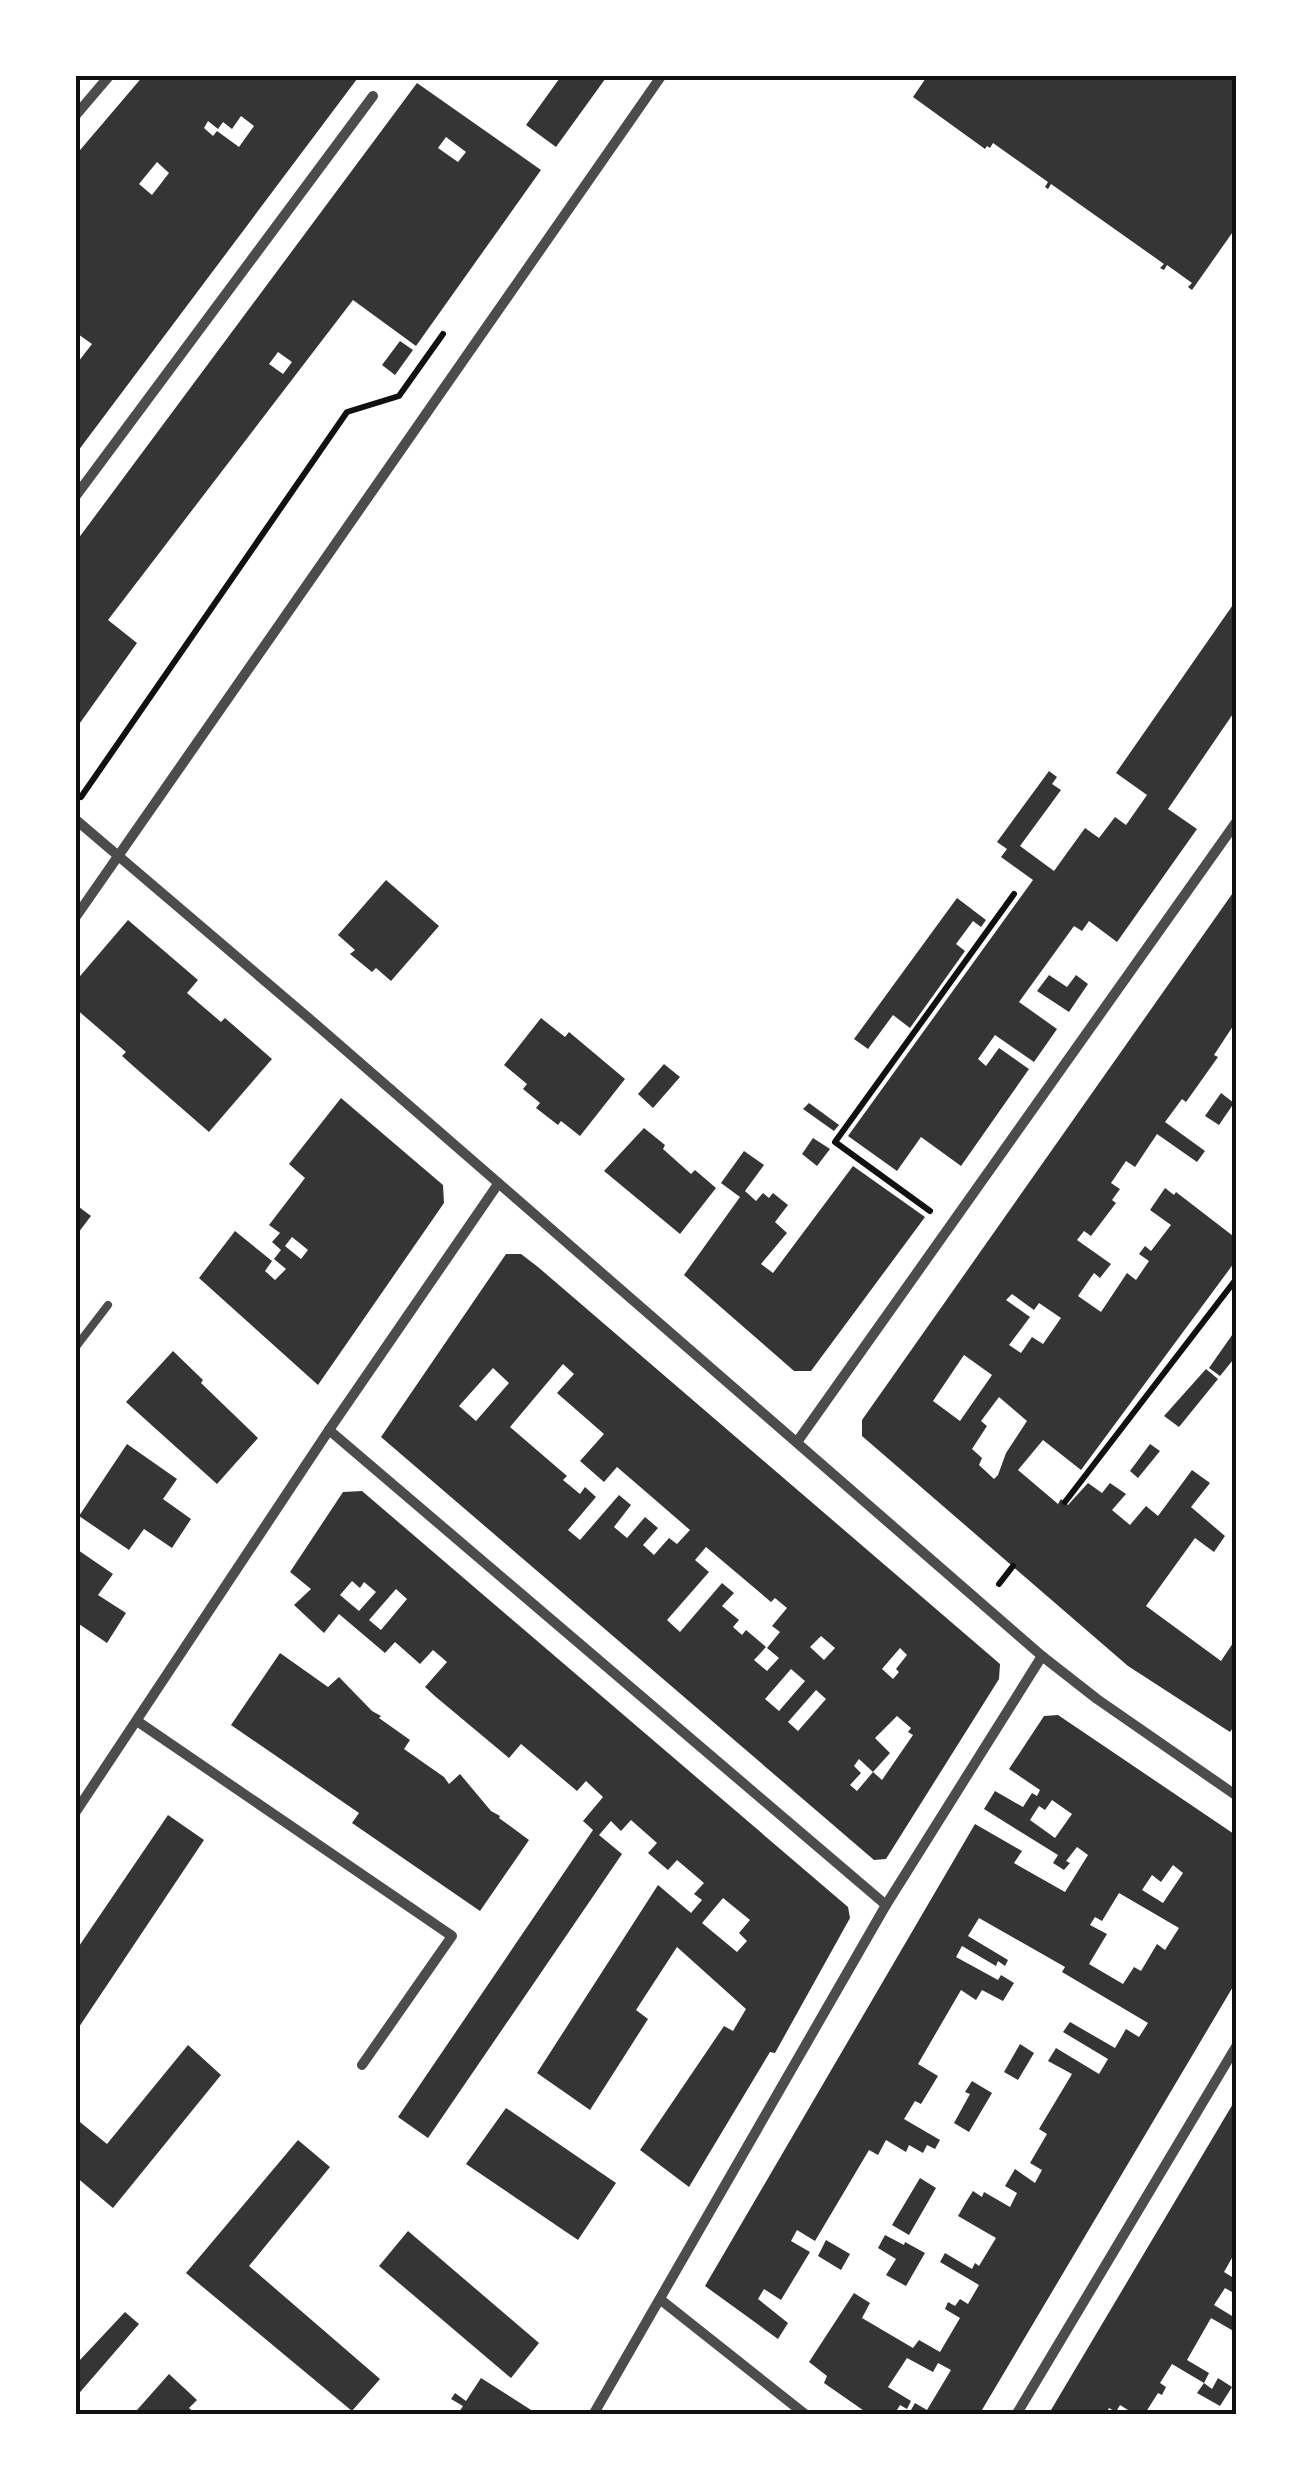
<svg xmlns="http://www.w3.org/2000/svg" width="1312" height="2490" font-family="'Varela Round',sans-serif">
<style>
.building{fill:#353535;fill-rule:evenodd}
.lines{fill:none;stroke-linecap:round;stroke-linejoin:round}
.path{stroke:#111;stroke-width:6}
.service{stroke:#4c4c4c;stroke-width:8}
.minor{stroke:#4c4c4c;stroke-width:10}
.neatline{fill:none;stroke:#111;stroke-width:4}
</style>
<rect width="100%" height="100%" fill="#fff"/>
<g class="building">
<path d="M144,75h216l-285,380v-89l17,-22 -17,-12v-176zM241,116l13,10 -15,21 -22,-16 -4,5 -9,-8 4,-7 10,8 5,-7 9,7zM157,162l12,11 -17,22 -13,-11z"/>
<polygon points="562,75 608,75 556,147 526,125"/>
<polygon points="928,75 1237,75 1237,226 1192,290 1188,287 1192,283 1167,265 1164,270 1160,268 1164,264 1051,184 1048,189 1045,187 1048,182 993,143 990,148 987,146 985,149 913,97"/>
<path d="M417,83l124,87 -125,176 -63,-46 -245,320 29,23 -62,87v-187zM446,137l20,15 -8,10 -20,-14zM278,352l14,10 -9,12 -14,-10z"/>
<polygon points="400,341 413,350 395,375 382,365"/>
<polygon points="1237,599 1237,708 1168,809 1197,829 1117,942 1089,921 1082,931 1074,926 1019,1002 1057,1029 1034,1062 995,1035 978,1059 986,1066 999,1048 1029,1069 961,1166 921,1137 897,1171 848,1136 1033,880 1001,857 1007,849 997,842 1049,771 1057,777 1052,784 1061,790 1020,846 1054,871 1085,828 1099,838 1115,817 1126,825 1147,795 1116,773"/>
<polygon points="386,880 439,926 391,981 376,968 372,972 350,954 355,950 338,935"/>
<path d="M1237,887v133l-23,35 4,2 -32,45 -4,-3 -17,23 40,29 -8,11 -40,-28 -22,33 -9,-6 -15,22 9,6 -8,11 4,3 -25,33 -7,-5 -7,9 34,24 -11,14 -6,-5 -16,23 23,16 26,-39 9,7 13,-19 -10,-7 6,-8 6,5 20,-26 -21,-15 15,-22 9,7 2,-3 61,47v20l-156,211 -38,-30 -25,30 40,34 3,-5 7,6 20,-22 14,10 8,-10 16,11 -14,16 18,15 16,-19 12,10 34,-46 18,13 -19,24 34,29 -11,16 -19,-14 -49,68 75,55 12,-18 4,3v76l-7,10 -102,-66 -266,-230v-16zM1012,1294l22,16 5,-7 22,15 -18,26 -11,-7 -11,16 -12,-8 21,-28 -24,-17zM964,1355l28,20 -32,46 -27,-20zM999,1397l28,24 -21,32 -8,22 -4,4 -15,-14 3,-7 -10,-9 15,-23 -6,-5z"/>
<polygon points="957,898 986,920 981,927 973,921 956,944 965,951 910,1028 893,1015 868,1049 854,1039"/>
<polygon points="128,920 198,980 187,993 221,1022 225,1018 272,1059 209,1132 140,1072 122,1056 126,1052 75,1008 75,982"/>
<polygon points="1049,975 1067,987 1076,975 1088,984 1069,1012 1037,991"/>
<polygon points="541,1018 565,1037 569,1032 625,1079 580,1136 561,1121 558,1125 536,1108 540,1103 523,1089 527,1084 504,1065"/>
<polygon points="664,1064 680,1077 653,1108 638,1094"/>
<polygon points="1221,1093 1234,1103 1219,1125 1205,1116"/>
<path d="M341,1098l102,87 1,18 -126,182 -119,-107 36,-47 37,30 -7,10 10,9 11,-11 -12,-10 7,-9 -9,-8 8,-9 -11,-8 36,-47 -16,-14zM292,1237l16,13 -7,9 -16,-13z"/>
<polygon points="809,1103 839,1125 834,1131 803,1109"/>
<polygon points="644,1128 665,1145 663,1149 691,1174 695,1170 716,1188 680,1234 604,1171"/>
<polygon points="813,1138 830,1149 817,1166 802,1154"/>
<polygon points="744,1151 764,1165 745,1191 756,1201 763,1193 769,1198 773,1193 788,1205 775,1222 787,1233 761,1264 773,1273 853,1166 925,1217 811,1371 794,1371 684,1275 740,1197 721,1183"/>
<polygon points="75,1204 91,1216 75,1237"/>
<path d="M506,1254h15l17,13 462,397 -1,15 -113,180 -12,1 -493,-423zM563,1364l11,10 -17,19 47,41 -24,27 24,21 13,-15 21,18 52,45 -13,14 -8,-6 -15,17 -11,-10 15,-17 -13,-11 -18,21 -13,-11 17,-22 -12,-10 -39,45 -12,-10 28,-33 -11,-10 -5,7 -17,-14 4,-4 -57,-49zM493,1368l16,15 -33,38 -17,-15zM706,1547l65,55 4,-4 12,10 -15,18 8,6 -13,16 12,10 -12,13 -13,-11 12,-13 -20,-17 -4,5 -9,-8 6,-7 -17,-14 12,-13 -12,-10 -42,49 -13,-12 42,-48 -14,-12zM821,1636l14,12 -11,12 -14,-13zM900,1648l7,7 -11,14 3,3 -6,7 -11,-10zM791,1669l14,12 -26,30 -14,-12zM816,1690l10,9 -28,32 -10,-9zM897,1716l14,12 -3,4 5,3 -31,45 -9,-8 -16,19 -7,-6 11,-12 -7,-7 5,-7 14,13 17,-19 -15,-15z"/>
<polygon points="1237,1328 1237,1355 1220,1376 1209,1368"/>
<polygon points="173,1351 203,1380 201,1383 258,1438 217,1484 126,1402"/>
<polygon points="1206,1369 1218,1379 1179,1427 1164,1416"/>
<polygon points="127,1444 177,1479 163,1499 191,1519 172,1548 144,1529 129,1550 79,1516"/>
<polygon points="1150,1444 1160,1451 1138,1478 1130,1471"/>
<path d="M362,1491l486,416 2,11 -75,135 -5,-1 -81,135 -49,-37 84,-124 9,5 13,-22 -69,-62 -41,63 12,9 -58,91 -53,-37 121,-188 33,28 11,-13 -8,-6 10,-11 -27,-23 -9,10 -20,-17 9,-10 -26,-23 -10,11 -10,-10 -12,14 23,19 -194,284 -30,-21 195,-287 -10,-9 20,-24 -17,-16 -9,10 -56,-47 -12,14 -73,-61 -11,-10 22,-25 -14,-12 -13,14 -25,-22 -10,11 -46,-39 -15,19 -30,-28 17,-16 -21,-17 53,-80zM352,1581l8,7 4,-6 12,10 -17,19 -19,-16zM396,1589l11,10 -26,31 -12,-10zM723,1898l27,22 -11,13 8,8 -10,11 -35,-29z"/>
<polygon points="75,1548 113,1574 98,1595 126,1613 107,1643 79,1624 75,1630"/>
<polygon points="280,1653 328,1687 339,1677 372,1711 381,1716 379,1718 410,1740 404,1749 444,1777 449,1784 460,1774 491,1811 500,1816 499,1818 529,1840 480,1911 352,1823 359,1813 231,1725"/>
<path d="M1058,1715l179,121v144l-258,435h-71l7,-12 12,7 24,-40 -13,-7 -5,9 -26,-14 -19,29 23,14 -4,8 -7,-4 -6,10h-24l-46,-32 3,-7 -18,-14 45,-69 16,10 -8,15 51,30 6,-8 21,12 20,-34 -15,-9 3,-7 7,4 5,-7 8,5 11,-19 -39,-23 5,-9 27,16 3,-6 4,3 17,-28 -38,-22 8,-14 7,-11 9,6 2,-5 26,15 7,-14 -12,-7 10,-17 20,14 7,-13 -12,-7 17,-29 -8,-5 33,-55 -24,-13 8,-13 43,26 9,-15 -45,-27 7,-10 45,26 11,-19 13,8 9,-14 -86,-51 3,-5 -86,-49 -11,18 40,24 -3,6 -7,-5 -2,5 -34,-20 -6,11 42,23 3,-5 13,8 -11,18 -21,-11 -6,10 -15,-10 -43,74 20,12 -17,28 -6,-3 -11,18 36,21 -5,9 -8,-4 -4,8 -14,-8 -3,7 -20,-12 -8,15 -9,-5 -54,91 -18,-11 -6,11 19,11 -29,48 -17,-11 -6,10 30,24 -10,16 -73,-53 270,-462 47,27 -8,12 51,29 23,-37 -11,-8 -11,14 4,2 -6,7 -11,-7 5,-8 -74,-46 11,-18 28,16 9,-14 5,3 3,-6 -31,-21 35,-53zM1052,1800l20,14 -17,24 -25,-18 9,-14 6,4zM1173,1865l10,8 -20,30 -21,-13 10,-15 9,7zM1119,1893l60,35 -14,22 -8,-6 -16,27 -7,-4 -11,17 -34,-20 18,-30 -17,-9 5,-8 7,4z"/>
<polygon points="168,1815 204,1840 75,2033 75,1952"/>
<polygon points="1020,2044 1034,2053 1018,2080 1004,2072"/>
<polygon points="188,2045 221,2075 113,2208 75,2176 75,2118 107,2144"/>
<polygon points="972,2081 992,2093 969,2132 954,2123 970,2094 965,2092"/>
<polygon points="1237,2097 1237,2249 1224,2272 1237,2280 1237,2295 1225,2288 1214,2305 1237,2319 1237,2333 1211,2318 1187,2360 1209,2373 1204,2383 1172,2364 1160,2383 1166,2387 1162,2395 1158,2393 1144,2415 1136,2415 1120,2405 1116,2412 1109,2408 1105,2415 1048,2415"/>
<polygon points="506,2108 616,2183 578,2240 466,2164"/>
<polygon points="298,2140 330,2167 249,2266 380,2379 352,2411 186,2273"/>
<polygon points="920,2178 936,2188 909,2235 892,2225"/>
<polygon points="408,2231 539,2343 511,2378 379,2266"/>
<polygon points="885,2235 904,2245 905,2242 925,2253 906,2286 886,2275 896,2259 878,2248"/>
<polygon points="826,2240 850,2254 841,2270 818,2256"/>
<polygon points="125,2312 139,2324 75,2398 75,2358 79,2361"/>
<polygon points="169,2374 197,2400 189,2408 197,2415 143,2415 137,2410"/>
<polygon points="481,2378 539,2415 457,2415 463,2406 451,2399 455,2393 466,2401"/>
<polygon points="1218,2378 1232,2387 1220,2406 1197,2393 1204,2383 1212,2389"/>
</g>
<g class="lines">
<g class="path">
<polyline points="81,797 347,412 399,396 443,334"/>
<polyline points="930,1211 835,1142 1014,894"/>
<polyline points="1065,1502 1237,1278"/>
<polyline points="999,1584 1013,1566"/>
</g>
<polyline class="service" points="75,1348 108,1305"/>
<g class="minor">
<polyline points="75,116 110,75"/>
<polyline points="75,497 373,96"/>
<polyline points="75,819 312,1021 1042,1656 1097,1699 1237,1796"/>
<polyline points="75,918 662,75"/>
<polyline points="329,1430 886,1905"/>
<polyline points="797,1442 1237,821"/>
<polyline points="137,1721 452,1936 362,2065"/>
<polyline points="75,1813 329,1430 498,1184"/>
<polyline points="661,2300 806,2415"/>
<polyline points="593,2415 886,1905 1042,1656"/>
<polyline points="1016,2415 1237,2045"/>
</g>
</g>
<rect width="1312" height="2490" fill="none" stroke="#ffffff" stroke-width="155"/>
<rect x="78" y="78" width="1156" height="2334" class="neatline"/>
</svg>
